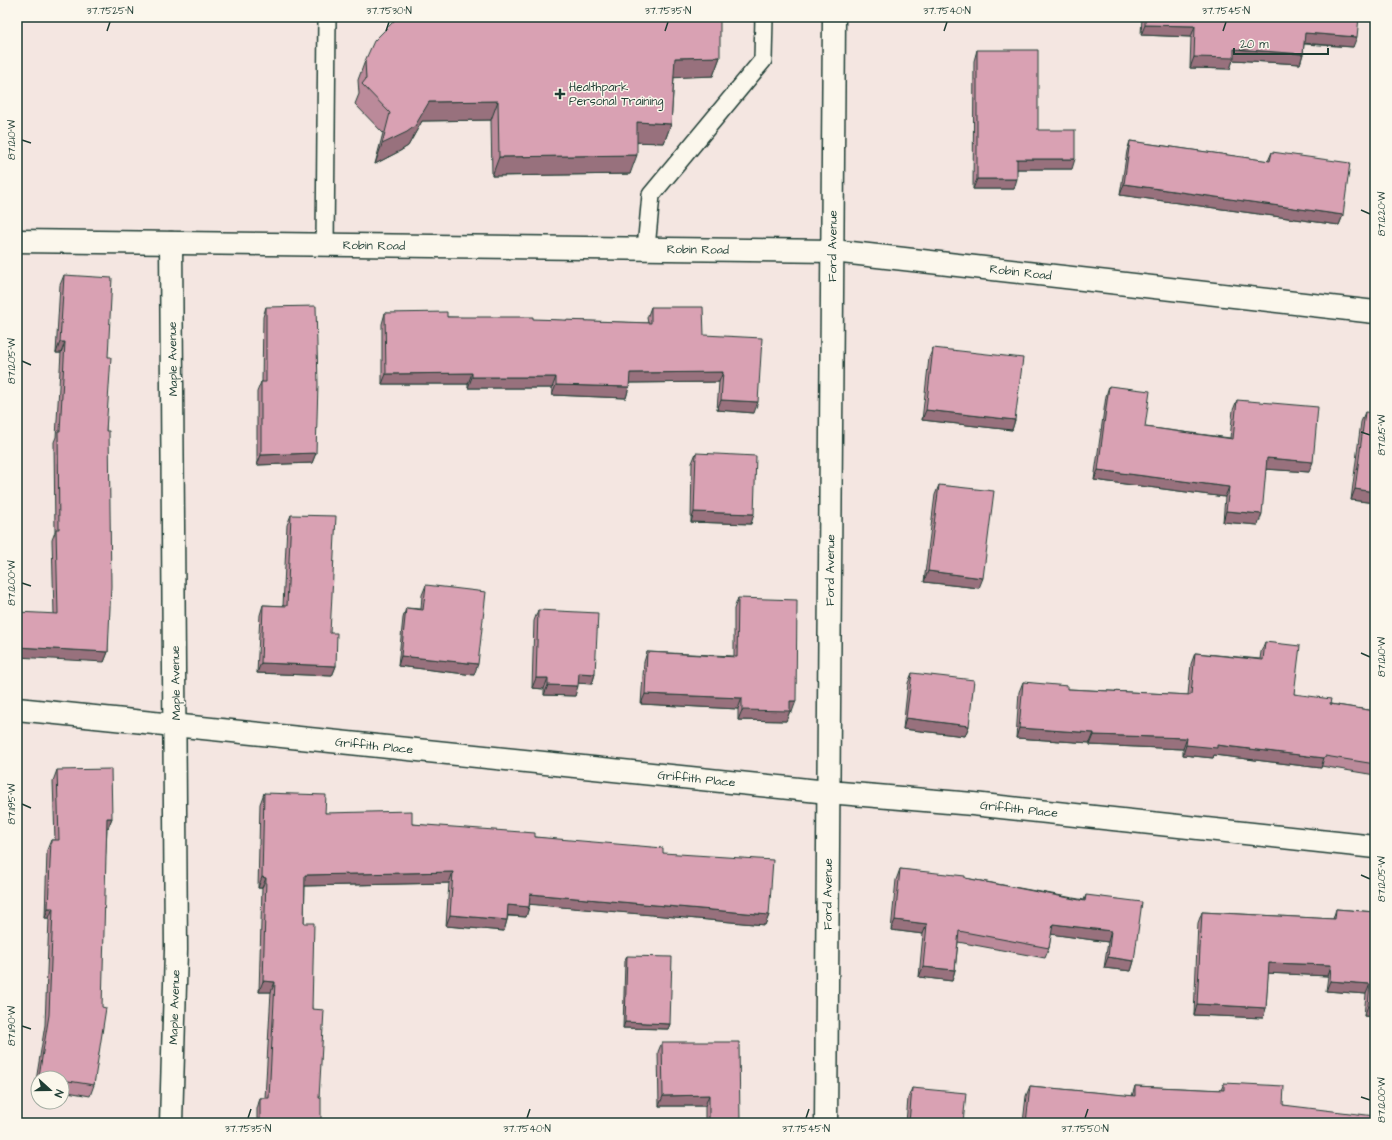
<svg xmlns="http://www.w3.org/2000/svg" width="1392" height="1140" font-family="'Architects Daughter',sans-serif">
<style>
.lines{fill:none;stroke-linecap:round;stroke-linejoin:round}
.service-casing{stroke:#1f3d34;stroke-width:20}
.minor-casing{stroke:#1f3d34;stroke-width:25}
.tertiary-casing{stroke:#1f3d34;stroke-width:25}
.service{stroke:#fbf7ec;stroke-width:17}
.minor{stroke:#fbf7ec;stroke-width:22}
.tertiary{stroke:#fbf7ec;stroke-width:22}
.wall{fill:#bb8a9a;stroke:#1f3d34}
.shaded-wall{fill:#98717d;stroke:#1f3d34}
.building{fill:#d9a1b3;stroke:#1f3d34}
.ticks{fill:none;stroke:#1f3d34;stroke-width:1.5}
.poi-dot{fill:#1f3d34;stroke:#fbf7ec;stroke-width:1.5}
.labels{text-anchor:middle;dominant-baseline:central;stroke-width:3;stroke-linejoin:round;paint-order:stroke}
.poi-label{font-size:12px;fill:#1f3d34;stroke:#fbf7ec;text-anchor:start}
.street-label{font-size:12px;fill:#1f3d34;stroke:#fbf7ec}
.neatline{fill:none;stroke:#1f3d34;stroke-width:1.5}
.ticks-label{font-size:10px;text-anchor:middle;fill:#1f3d34}
</style>
<rect width="100%" height="100%" fill="#f4e6e1"/>
<filter id="ink" filterUnits="userSpaceOnUse"><feTurbulence type="fractalNoise" baseFrequency=".025" numOctaves="2"/><feDisplacementMap in="SourceGraphic" scale="8" xChannelSelector="R" yChannelSelector="G"/><feConvolveMatrix kernelMatrix="1 2 1 2 8 2 1 2 1" color-interpolation-filters="sRGB"/></filter>
<g filter="url(#ink)">
<g class="lines">
<g class="service-casing">
<g id="service">
<polyline points="325,245 327,17"/>
<polyline points="646,248 651,195 763,60 764,17"/>
</g>
</g>
<g class="minor-casing">
<g id="minor">
<path id="s1" d="M17,241l816,10 542,61"/>
<path id="s2" d="M17,709l811,83 145,12 402,43"/>
<path id="s3" d="M171,1123l5,-173 -5,-707"/>
</g>
</g>
<g class="tertiary-casing">
<g id="tertiary">
<path id="s4" d="M826,1123l8,-1106"/>
</g>
</g>
<use href="#service" class="service"/>
<use href="#minor" class="minor"/>
<use href="#tertiary" class="tertiary"/>
</g>
<g class="wall">
<polygon points="1142,17 1359,17 1353,47 1304,44 1303,54 1300,64 1233,60 1230,69 1190,68 1191,37 1141,35"/>
<polygon points="977,50 1038,130 1072,169 1017,169 1014,189 973,189 974,61"/>
<polygon points="720,57 713,76 674,77 671,124 664,143 637,142 630,174 492,176 491,120 422,121 408,146 400,151 375,164 383,133 355,104 359,94 358,80 365,61"/>
<polygon points="1130,141 1268,161 1272,152 1343,215 1339,225 1120,195 1127,151"/>
<polygon points="64,275 108,357 106,431 108,652 104,662 54,614 52,540 55,532 54,442 56,437 61,353 56,353 60,285"/>
<polygon points="266,307 316,453 312,463 257,465 257,392 261,382 262,382 263,317"/>
<polygon points="651,307 704,335 754,413 717,410 719,382 629,383 629,387 626,398 552,395 552,388 468,388 468,384 382,384 382,324 385,313 447,317 648,323 647,318"/>
<polygon points="933,348 1015,420 1012,430 922,420 929,358"/>
<polygon points="1109,386 1145,427 1230,438 1233,410 1237,400 1309,472 1266,469 1258,525 1223,522 1225,497 1094,480 1106,396"/>
<polygon points="1365,412 1375,503 1351,500 1361,422"/>
<polygon points="696,453 751,524 691,522 692,463"/>
<polygon points="939,485 979,588 924,582 935,495"/>
<polygon points="291,515 330,633 336,666 332,676 257,673 260,615 263,605 283,606 287,525"/>
<polygon points="426,585 474,675 398,666 403,618 406,608 421,609 422,595"/>
<polygon points="738,598 792,712 790,711 786,721 738,720 738,709 641,704 644,662 647,652 734,656 734,609"/>
<polygon points="538,610 595,674 592,684 578,683 575,696 544,695 544,689 532,688 534,621"/>
<polygon points="1265,642 1294,694 1330,704 1375,711 1375,775 1321,766 1321,768 1214,755 1213,758 1183,755 1183,749 1090,745 1090,743 1016,738 1019,692 1023,682 1068,689 1188,695 1191,664 1195,653 1260,659 1261,652"/>
<polygon points="912,673 969,726 965,736 903,729 908,683"/>
<polygon points="57,770 112,818 108,828 107,828 94,1085 90,1096 62,1091 62,1078 38,1078 38,1087 35,1087 45,1025 49,918 45,918 47,850 51,840 55,840 53,781"/>
<polygon points="264,793 325,813 412,824 535,837 663,853 769,915 765,925 530,904 529,907 526,917 508,916 504,931 446,926 449,883 305,886 304,923 312,1009 321,1123 257,1123 257,1109 260,1098 265,1098 271,992 259,992 262,888 258,888 260,804"/>
<polygon points="900,869 965,878 1084,900 1086,895 1134,961 1131,971 1104,968 1108,942 1051,934 1049,948 1045,958 958,942 955,970 952,981 919,977 923,934 891,930 896,880"/>
<polygon points="1336,909 1375,912 1375,1017 1364,1016 1366,994 1326,991 1328,976 1268,973 1266,1008 1263,1018 1194,1015 1198,923 1202,912 1333,919"/>
<polygon points="627,956 670,1024 668,1029 623,1028 625,961"/>
<polygon points="662,1042 740,1123 705,1123 705,1106 659,1106 658,1052"/>
<polygon points="1224,1083 1283,1105 1375,1123 1023,1123 1026,1096 1030,1086 1132,1096 1135,1086 1221,1090"/>
<polygon points="912,1088 963,1123 906,1123 908,1098"/>
</g>
<g class="shaded-wall">
<polygon points="1145,25 1195,26 1191,37 1141,35"/>
<polygon points="1305,33 1357,37 1353,47 1301,43"/>
<polygon points="1234,49 1303,54 1300,64 1233,60 1230,69 1190,68 1194,57"/>
<polygon points="720,57 713,76 668,78 675,58"/>
<polygon points="498,101 491,120 422,121 408,146 400,151 375,164 382,144 429,102"/>
<polygon points="637,122 671,124 664,143 629,142"/>
<polygon points="637,155 630,174 492,176 499,157"/>
<polygon points="1017,159 1075,159 1072,169 1014,169"/>
<polygon points="977,179 1017,179 1014,189 973,189"/>
<polygon points="1124,184 1343,215 1339,225 1120,195"/>
<polygon points="60,342 65,342 61,353 56,353"/>
<polygon points="723,372 719,382 626,383 630,373"/>
<polygon points="472,373 468,384 382,384 386,374"/>
<polygon points="472,377 556,377 552,388 468,388"/>
<polygon points="556,385 629,387 626,398 552,395"/>
<polygon points="721,400 758,402 754,413 717,410"/>
<polygon points="926,410 1015,420 1012,430 922,420"/>
<polygon points="316,453 312,463 257,465 261,455"/>
<polygon points="1267,458 1313,462 1309,472 1264,469"/>
<polygon points="1098,470 1229,487 1225,497 1094,480"/>
<polygon points="1355,489 1375,492 1375,503 1351,500"/>
<polygon points="1226,511 1262,514 1258,525 1223,522"/>
<polygon points="694,512 754,514 751,524 691,522"/>
<polygon points="928,571 983,578 979,588 924,582"/>
<polygon points="17,647 108,652 104,662 17,657"/>
<polygon points="401,656 478,664 474,675 398,666"/>
<polygon points="261,663 336,666 332,676 257,673"/>
<polygon points="579,673 595,674 592,684 575,683"/>
<polygon points="536,678 548,678 544,689 532,688"/>
<polygon points="548,685 578,686 575,696 544,695"/>
<polygon points="645,694 742,698 738,709 641,704"/>
<polygon points="790,701 796,701 792,712 790,711 786,721 738,720 742,710"/>
<polygon points="906,718 969,726 965,736 903,729"/>
<polygon points="1019,728 1094,733 1090,743 1016,738"/>
<polygon points="1094,735 1187,738 1183,749 1090,745"/>
<polygon points="1186,745 1217,745 1324,758 1321,768 1214,755 1213,758 1183,755"/>
<polygon points="107,818 112,818 108,828 103,829"/>
<polygon points="453,872 449,883 301,886 305,875"/>
<polygon points="262,877 266,878 262,888 258,888"/>
<polygon points="530,894 769,915 765,925 527,904"/>
<polygon points="508,905 529,907 526,917 504,915"/>
<polygon points="48,908 53,908 49,918 45,918"/>
<polygon points="450,915 507,920 504,931 446,926"/>
<polygon points="895,920 927,924 923,934 891,930"/>
<polygon points="1053,924 1111,931 1108,942 1050,934"/>
<polygon points="1108,957 1134,961 1131,971 1104,968"/>
<polygon points="1269,963 1331,965 1328,976 1265,973"/>
<polygon points="923,967 955,970 952,981 919,977"/>
<polygon points="263,981 275,982 271,992 259,992"/>
<polygon points="1330,981 1370,984 1366,994 1326,991"/>
<polygon points="1197,1004 1266,1008 1263,1018 1194,1015"/>
<polygon points="1368,1006 1375,1007 1375,1017 1364,1016"/>
<polygon points="625,1022 670,1024 668,1029 623,1028"/>
<polygon points="709,1095 705,1106 659,1106 663,1096"/>
</g>
<g class="building">
<polygon points="398,17 720,17 720,57 675,58 671,124 637,122 637,155 499,157 498,101 429,102 415,126 407,132 382,144 390,113 362,84 366,79 365,61 374,41"/>
<polygon points="1145,17 1359,17 1357,37 1305,33 1303,54 1234,49 1234,58 1194,57 1195,26 1145,25"/>
<polygon points="977,50 1038,50 1038,130 1075,130 1075,159 1017,159 1017,179 977,179"/>
<polygon points="1130,141 1270,161 1272,152 1350,163 1343,215 1124,184"/>
<polygon points="64,275 112,278 108,357 111,357 106,431 109,431 111,586 108,652 17,647 17,612 58,614 56,529 59,529 58,431 60,431 65,342 60,342"/>
<polygon points="316,306 318,384 316,453 261,455 261,382 266,382 266,307"/>
<polygon points="651,307 703,307 704,335 762,338 758,402 721,400 723,372 630,373 629,387 556,385 556,377 472,377 472,373 386,374 385,313 447,312 447,317 533,317 533,319 651,323"/>
<polygon points="933,348 1023,358 1015,420 926,410"/>
<polygon points="1109,386 1150,391 1145,427 1233,439 1237,400 1318,407 1313,462 1267,458 1262,514 1226,511 1229,487 1098,470"/>
<polygon points="1365,412 1375,413 1375,492 1355,489"/>
<polygon points="696,453 756,456 754,514 694,512"/>
<polygon points="939,485 994,491 983,578 928,571"/>
<polygon points="291,515 336,516 330,633 337,633 336,666 261,663 263,605 287,606"/>
<polygon points="426,585 486,592 478,664 401,656 406,608 423,610"/>
<polygon points="738,598 797,600 796,701 790,701 790,711 742,710 742,698 645,694 647,652 737,657"/>
<polygon points="538,610 598,613 595,674 579,673 578,686 548,685 548,678 536,678"/>
<polygon points="1265,642 1300,646 1294,694 1331,699 1330,704 1375,711 1375,764 1325,756 1324,758 1217,745 1217,748 1186,745 1187,738 1094,735 1094,733 1019,728 1023,682 1068,686 1068,689 1191,695 1195,653 1263,660"/>
<polygon points="912,673 974,680 969,726 906,718"/>
<polygon points="111,769 112,818 107,818 102,1007 106,1008 94,1085 62,1080 62,1078 49,1078 39,1076 49,1015 53,908 48,908 51,840 59,840 57,770"/>
<polygon points="264,793 326,795 325,813 412,811 412,824 535,833 535,837 663,848 663,853 773,860 769,915 530,894 529,907 508,905 507,920 450,915 453,872 305,875 304,923 314,923 312,1009 324,1010 319,1098 321,1098 321,1123 260,1123 260,1098 269,1098 275,982 263,981 266,878 262,877"/>
<polygon points="900,869 965,876 965,878 1085,901 1086,895 1142,902 1134,961 1108,957 1111,931 1053,924 1049,948 959,931 955,970 923,967 927,924 895,920"/>
<polygon points="1336,909 1375,912 1375,1007 1368,1006 1370,984 1330,981 1331,965 1269,963 1266,1008 1197,1004 1202,912 1335,919"/>
<polygon points="627,956 672,957 670,1024 625,1022"/>
<polygon points="662,1042 739,1042 740,1123 709,1123 709,1095 663,1096"/>
<polygon points="1224,1083 1284,1086 1283,1105 1375,1116 1375,1123 1026,1123 1030,1086 1135,1096 1135,1086 1224,1090"/>
<polygon points="912,1088 966,1093 963,1123 909,1123"/>
</g>
</g>
<path class="ticks" d="M107,31l3,-9M386,31l3,-9M665,31l3,-9M944,31l3,-9M1223,31l3,-9M22,140l9,3M1361,210l9,4M22,361l9,4M1361,432l9,3M22,583l9,3M1361,653l9,4M22,804l9,4M1361,875l9,4M22,1026l9,3M1361,1097l9,3M248,1118l3,-9M527,1118l3,-9M806,1118l3,-9M1085,1118l3,-9"/>
<path class="poi-dot" d="M558 88h4v4h4v4h-4v4h-4v-4h-4v-4h4z"/>
<g class="labels">
<g class="poi-label">
<text x="569" y="87">Healthpark<tspan x="569" dy="14">Personal Training</tspan></text>
</g>
<g class="street-label">
<text stroke="none"><textPath href="#s1" startOffset="357">Robin Road</textPath></text>
<text stroke="none"><textPath href="#s4" startOffset="877">Ford Avenue</textPath></text>
<text stroke="none"><textPath href="#s1" startOffset="681">Robin Road</textPath></text>
<text stroke="none"><textPath href="#s1" startOffset="1005">Robin Road</textPath></text>
<text transform="translate(173 359) rotate(-91)">Maple Avenue</text>
<text stroke="none"><textPath href="#s4" startOffset="553">Ford Avenue</textPath></text>
<text transform="translate(176 683) rotate(-91)">Maple Avenue</text>
<text stroke="none"><textPath href="#s2" startOffset="359">Griffith Place</textPath></text>
<text stroke="none"><textPath href="#s2" startOffset="683">Griffith Place</textPath></text>
<text stroke="none"><textPath href="#s2" startOffset="1007">Griffith Place</textPath></text>
<text stroke="none"><textPath href="#s4" startOffset="229">Ford Avenue</textPath></text>
<text stroke="none"><textPath href="#s3" startOffset="116">Maple Avenue</textPath></text>
</g>
</g>
<rect width="1392" height="1140" fill="none" stroke="#fbf7ec" stroke-width="44"/>
<g transform="translate(50 1090) rotate(111)"><circle r="19" fill="#fbf7ec" stroke="#a3ada2"/>
<path d="M0-3L7 15L0 10L-7 15Z" fill="#1f3d34"/>
<text y="-6" font-size="11" font-weight="bold" text-anchor="middle" fill="#1f3d34">N</text>
</g>
<path d="M1234 48v6h94v-6" fill="none" stroke="#1f3d34" stroke-width="2"/>
<text x="1240" y="48" font-size="12" fill="#1f3d34" stroke="#fbf7ec" stroke-width="3" paint-order="stroke">20 m</text>
<rect x="22" y="22" width="1348" height="1096" class="neatline"/>
<g class="ticks-label">
<text x="110" y="14">37.7525°N</text>
<text x="389" y="14">37.7530°N</text>
<text x="668" y="14">37.7535°N</text>
<text x="947" y="14">37.7540°N</text>
<text x="1226" y="14">37.7545°N</text>
<text transform="translate(11 140) rotate(-90)" y="4">87.1210°W</text>
<text transform="translate(1381 214) rotate(-90)" y="4">87.1220°W</text>
<text transform="translate(11 361) rotate(-90)" y="4">87.1205°W</text>
<text transform="translate(1381 435) rotate(-90)" y="4">87.1215°W</text>
<text transform="translate(11 583) rotate(-90)" y="4">87.1200°W</text>
<text transform="translate(1381 657) rotate(-90)" y="4">87.1210°W</text>
<text transform="translate(11 804) rotate(-90)" y="4">87.1195°W</text>
<text transform="translate(1381 879) rotate(-90)" y="4">87.1205°W</text>
<text transform="translate(11 1026) rotate(-90)" y="4">87.1190°W</text>
<text transform="translate(1381 1100) rotate(-90)" y="4">87.1200°W</text>
<text x="248" y="1132">37.7535°N</text>
<text x="527" y="1132">37.7540°N</text>
<text x="806" y="1132">37.7545°N</text>
<text x="1085" y="1132">37.7550°N</text>
</g>
</svg>
